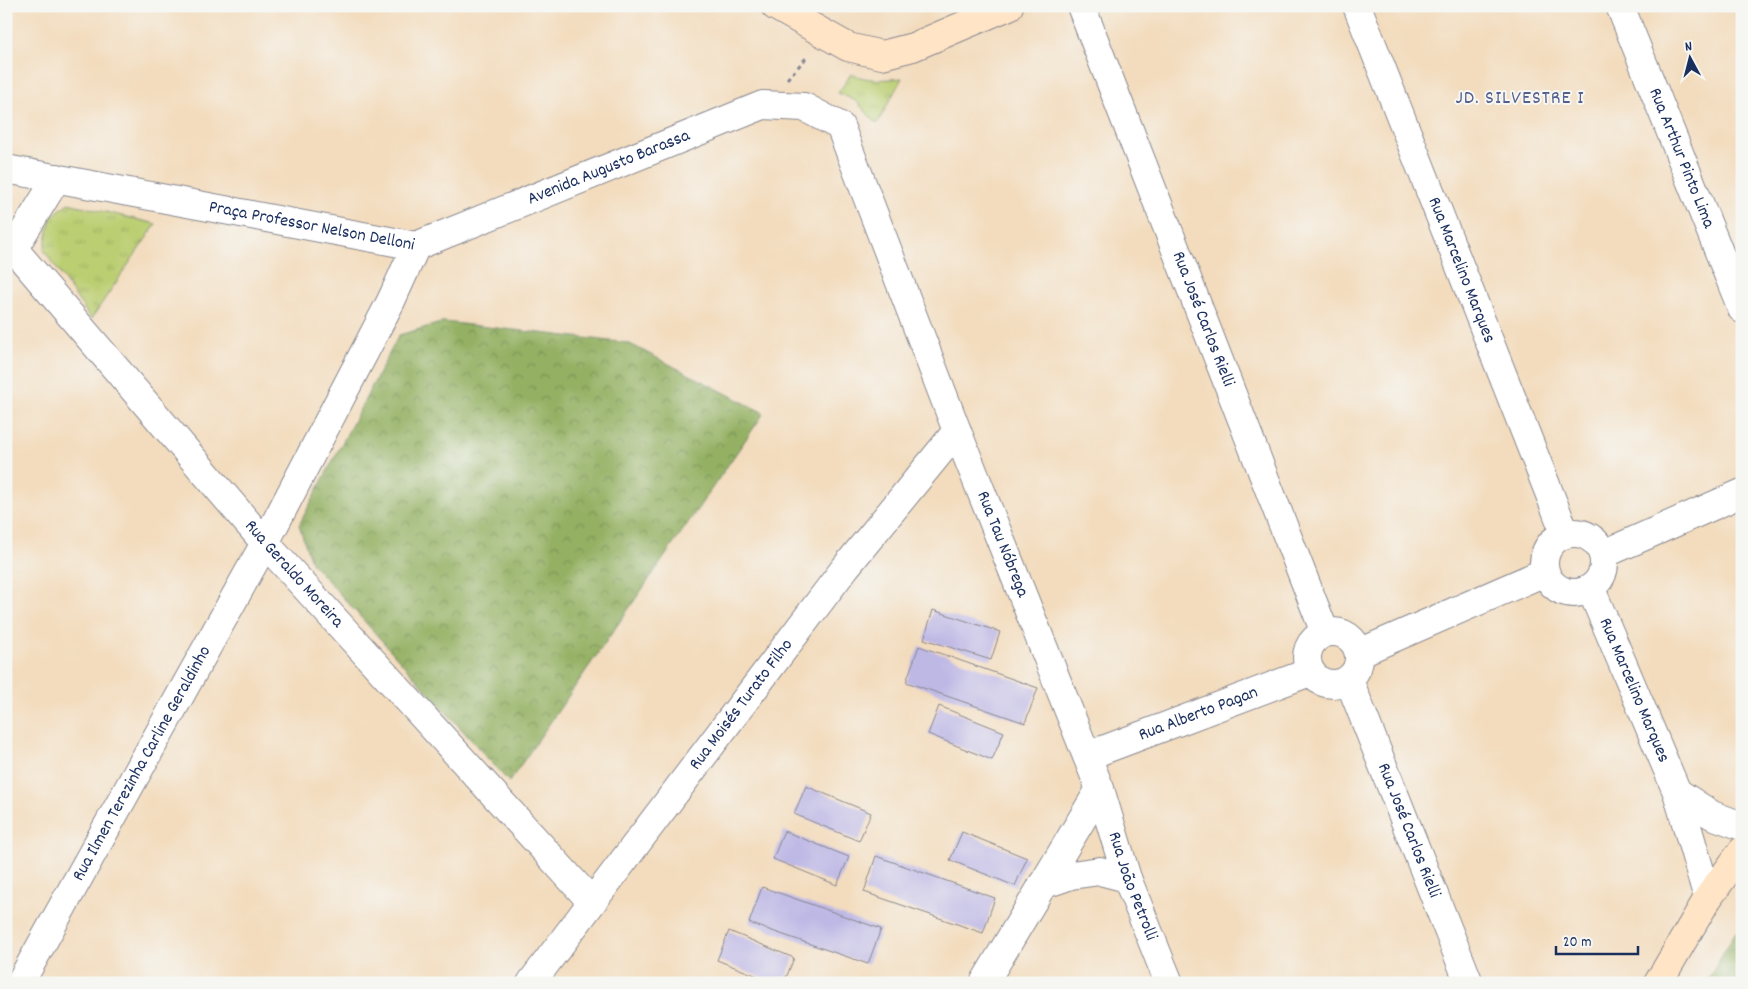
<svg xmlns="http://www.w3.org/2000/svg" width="1748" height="989" font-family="Dekko,sans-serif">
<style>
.grass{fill:url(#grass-tufts);stroke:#6b7e68}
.forest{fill:url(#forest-crowns);stroke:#587060}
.building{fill:#beb8e5}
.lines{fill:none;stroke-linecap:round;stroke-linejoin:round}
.street-casing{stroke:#87868e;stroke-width:30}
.secondary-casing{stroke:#87868e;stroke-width:30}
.path{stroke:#87868e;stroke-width:3;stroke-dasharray:4 4;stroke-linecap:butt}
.street{stroke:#fff;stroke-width:28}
.secondary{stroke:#ffe4c6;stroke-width:28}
.labels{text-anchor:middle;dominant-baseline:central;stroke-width:4;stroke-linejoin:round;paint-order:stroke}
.street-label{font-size:18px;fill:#1b2f5e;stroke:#f6f6f2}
.quarter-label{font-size:20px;letter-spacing:1px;fill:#545f8d;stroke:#f6f6f2}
</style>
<defs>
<pattern id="grass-tufts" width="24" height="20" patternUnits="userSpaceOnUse" patternTransform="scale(1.25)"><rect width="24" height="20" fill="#bbce71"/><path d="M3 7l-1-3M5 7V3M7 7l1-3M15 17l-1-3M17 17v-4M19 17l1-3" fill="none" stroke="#a0b164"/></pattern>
<pattern id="forest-crowns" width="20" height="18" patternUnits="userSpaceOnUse" patternTransform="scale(1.25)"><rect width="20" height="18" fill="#94b163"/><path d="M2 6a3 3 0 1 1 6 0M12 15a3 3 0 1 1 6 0" fill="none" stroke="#789055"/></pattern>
</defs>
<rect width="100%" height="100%" fill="#f6f6f2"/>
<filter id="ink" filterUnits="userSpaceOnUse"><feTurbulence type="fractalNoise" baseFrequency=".02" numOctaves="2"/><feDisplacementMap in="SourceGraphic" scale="10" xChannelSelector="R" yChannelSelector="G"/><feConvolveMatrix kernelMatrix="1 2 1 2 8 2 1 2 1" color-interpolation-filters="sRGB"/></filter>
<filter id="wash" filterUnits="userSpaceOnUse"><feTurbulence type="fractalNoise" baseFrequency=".0096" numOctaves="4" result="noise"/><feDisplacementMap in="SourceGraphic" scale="20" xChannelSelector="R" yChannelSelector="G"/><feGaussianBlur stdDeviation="1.12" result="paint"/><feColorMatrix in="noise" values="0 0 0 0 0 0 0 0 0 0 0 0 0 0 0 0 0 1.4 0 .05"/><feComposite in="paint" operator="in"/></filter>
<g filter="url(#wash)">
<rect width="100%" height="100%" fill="#f3dcbd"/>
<g class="grass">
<path d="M851,74c17,7 33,6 51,4l-25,46 -21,-23 -18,-8z"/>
<polygon points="68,203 156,224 91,319 44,250 51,217"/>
</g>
<g class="forest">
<polygon points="444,322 628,343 764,413 509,782 311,562 299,525 399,335"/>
<polygon points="1742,927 1742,983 1706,983 1735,933"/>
</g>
<g id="blocks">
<g class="building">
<polygon points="933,610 1000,632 991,660 924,639"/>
<polygon points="919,646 1038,688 1025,723 906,682"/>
<polygon points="939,706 1004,732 992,760 928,734"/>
<polygon points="806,786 871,813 859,841 794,814"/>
<polygon points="784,831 849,857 837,885 773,859"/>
<polygon points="962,832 1027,858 1015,886 950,860"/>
<polygon points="876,856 995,898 983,933 864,892"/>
<polygon points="762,887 881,929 868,964 749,923"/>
<polygon points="729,931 794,958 784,983 775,983 717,960"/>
</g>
</g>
</g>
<g filter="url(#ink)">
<use href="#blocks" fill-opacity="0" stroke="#87868e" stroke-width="1"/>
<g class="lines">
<g class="street-casing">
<g id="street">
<path id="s1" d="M1081,6l244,627"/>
<path id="s2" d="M1357,6l208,527"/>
<path id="s3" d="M1620,6l122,303"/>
<path id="s4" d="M6,169l410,77"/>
<path id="s5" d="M6,240l259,303 326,358"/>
<path id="s6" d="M416,246l347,-141 41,2 36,19 117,305 143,358 27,89 42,105"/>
<polyline points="14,248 57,178"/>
<circle cx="1574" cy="563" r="30"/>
<polyline points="1604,554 1742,493"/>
<path id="s7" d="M1591,589l86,203 31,106"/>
<circle cx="1333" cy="658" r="26"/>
<polyline points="1359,653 1545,572"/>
<path id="s8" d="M1349,680l120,303"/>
<path id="s9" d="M1087,756l223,-84"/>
<polyline points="1677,792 1712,815 1742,826"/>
<polyline points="1042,885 1071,875 1100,871 1127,878"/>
<path id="s10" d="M20,983l245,-440 126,-242 25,-55"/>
<path id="s11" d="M531,983l314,-415 112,-137"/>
<polyline points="984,983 1100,789"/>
</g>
</g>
<g class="secondary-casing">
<g id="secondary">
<polyline points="775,6 848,47 882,55 913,47 1009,6"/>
<polyline points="1658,983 1708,898 1742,851"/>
</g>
</g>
<polyline class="path" points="787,79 808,56"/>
<use href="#street" class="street"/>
<use href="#secondary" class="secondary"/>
</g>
</g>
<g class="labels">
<g class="street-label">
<text stroke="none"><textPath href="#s3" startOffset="164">Rua Arthur Pinto Lima</textPath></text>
<text stroke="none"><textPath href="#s6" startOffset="208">Avenida Augusto Barassa</textPath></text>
<text stroke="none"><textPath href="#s4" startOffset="311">Praça Professor Nelson Delloni</textPath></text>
<text stroke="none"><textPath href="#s2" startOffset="284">Rua Marcelino Marques</textPath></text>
<text stroke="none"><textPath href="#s1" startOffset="336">Rua José Carlos Rielli</textPath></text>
<text stroke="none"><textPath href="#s6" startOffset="905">Rua Tau Nóbrega</textPath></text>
<text stroke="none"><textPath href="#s5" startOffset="441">Rua Geraldo Moreira</textPath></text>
<text stroke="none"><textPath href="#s7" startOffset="110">Rua Marcelino Marques</textPath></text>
<text stroke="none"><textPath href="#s11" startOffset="349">Rua Moisés Turato Filho</textPath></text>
<text stroke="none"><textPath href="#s9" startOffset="119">Rua Alberto Pagan</textPath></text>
<text stroke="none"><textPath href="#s10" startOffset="251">Rua Ilmen Terezinha Carline Geraldinho</textPath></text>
<text stroke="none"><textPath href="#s8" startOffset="162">Rua José Carlos Rielli</textPath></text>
<text stroke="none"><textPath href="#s6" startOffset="1271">Rua João Petrolli</textPath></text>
</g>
<g class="quarter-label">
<text x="1520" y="99">JD. SILVESTRE I</text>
</g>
</g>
<rect width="1748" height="989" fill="none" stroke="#f6f6f2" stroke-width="25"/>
<g transform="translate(1690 58) rotate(353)" stroke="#f6f6f2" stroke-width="4" paint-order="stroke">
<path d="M0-4L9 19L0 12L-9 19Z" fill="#1b2f5e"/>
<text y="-8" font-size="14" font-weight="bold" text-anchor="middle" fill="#1b2f5e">N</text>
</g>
<path d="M1556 946v8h82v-8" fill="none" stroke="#1b2f5e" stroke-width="2.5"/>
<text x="1563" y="946" font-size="15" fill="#1b2f5e" stroke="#f6f6f2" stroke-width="4" paint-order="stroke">20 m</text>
</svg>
